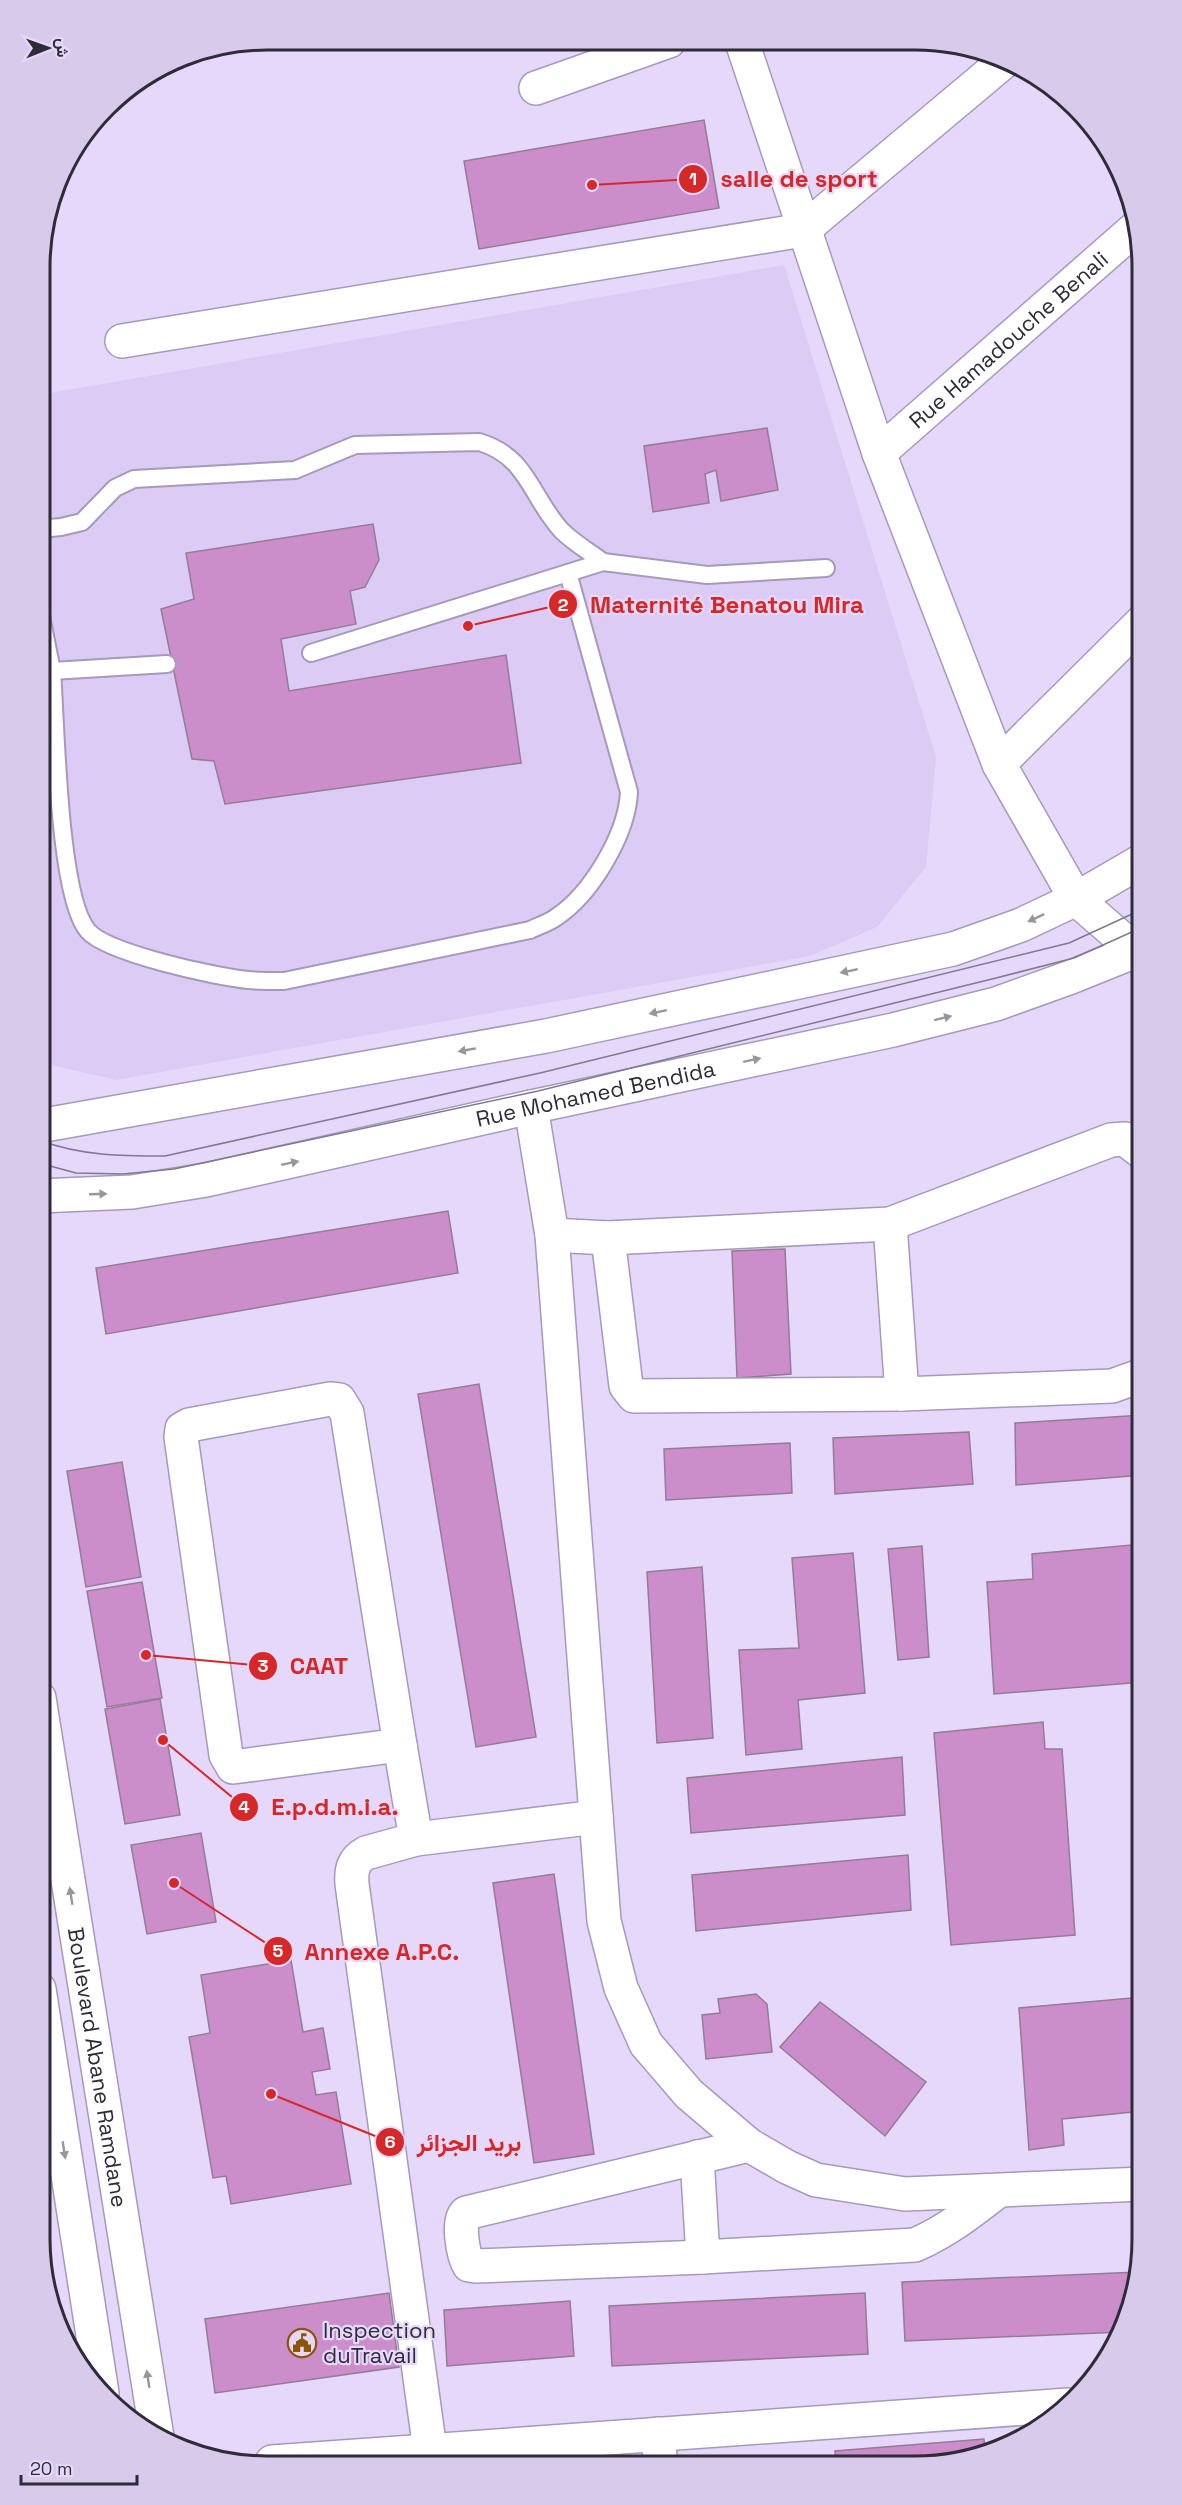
<svg xmlns="http://www.w3.org/2000/svg" width="1182" height="2505" font-family="'Space Grotesk',Vazirmatn,sans-serif">
<style>
.built{fill:#dcccf5}
.building{fill:#cc8ecb;stroke:#957b94;stroke-width:1.5}
.lines{fill:none;stroke-linecap:round;stroke-linejoin:round}
.service-casing{stroke:#a69abb;stroke-width:20}
.minor-casing{stroke:#a69abb;stroke-width:36}
.tertiary-casing{stroke:#a69abb;stroke-width:36}
.secondary-casing{stroke:#a69abb;stroke-width:36}
.service{stroke:#fff;stroke-width:16}
.minor{stroke:#fff;stroke-width:33}
.tertiary{stroke:#fff;stroke-width:33}
.secondary{stroke:#fff;stroke-width:33}
.tram{stroke:#81798f;stroke-width:1.5}
.oneway{fill:#98959c}
.labels{text-anchor:middle;dominant-baseline:central;stroke-width:4.5;stroke-linejoin:round;paint-order:stroke}
.street-label{font-size:22px;fill:#302b38;stroke:#e5d8fa}
.poi-label{font-size:22px;fill:#302b38;stroke:#e5d8fa;text-anchor:start}
.rim{fill:none;stroke:#302b38;stroke-width:3}
.leader{fill:none;stroke:#d62828;stroke-width:2}
.callout-dot{fill:#d62828;stroke:#e5d8fa;stroke-width:2}
.mark-label{font-size:18px;text-anchor:middle;font-weight:bold;fill:#fff}
.callout-label{font-size:24px;text-anchor:middle;font-weight:bold;fill:#d62828;stroke:#e5d8fa;stroke-width:4.5;stroke-linejoin:round;paint-order:stroke}
</style>
<rect width="100%" height="100%" fill="#e5d8fa"/>
<polygon class="built" points="784,265 936,757 926,867 877,927 810,956 116,1080 51,1065 39,1051 39,395"/>
<g class="building">
<polygon points="704,120 719,208 479,249 464,161"/>
<polygon points="767,428 778,490 721,501 716,470 705,474 709,503 653,512 644,446"/>
<polygon points="373,524 379,560 365,587 350,591 356,624 281,639 289,691 506,655 521,763 225,804 214,761 192,759 161,609 194,599 186,553"/>
<polygon points="448,1211 458,1273 106,1334 96,1268"/>
<polygon points="785,1249 791,1374 737,1378 732,1251"/>
<polygon points="479,1384 536,1737 476,1747 418,1394"/>
<polygon points="1143,1415 1143,1475 1016,1485 1015,1423"/>
<polygon points="969,1432 973,1484 835,1494 833,1438"/>
<polygon points="790,1443 792,1493 666,1500 664,1449"/>
<polygon points="122,1462 141,1577 86,1587 67,1471"/>
<polygon points="1143,1544 1143,1682 994,1694 987,1582 1033,1579 1032,1554"/>
<polygon points="922,1546 929,1657 898,1660 888,1549"/>
<polygon points="853,1553 865,1693 798,1700 802,1749 746,1755 739,1650 799,1648 792,1558"/>
<polygon points="702,1567 713,1738 657,1743 647,1572"/>
<polygon points="142,1582 162,1698 107,1707 87,1591"/>
<polygon points="160,1699 180,1815 125,1824 105,1709"/>
<polygon points="1043,1722 1045,1749 1062,1749 1075,1935 951,1945 934,1733"/>
<polygon points="902,1757 905,1815 691,1833 687,1778"/>
<polygon points="201,1833 216,1922 147,1934 131,1845"/>
<polygon points="908,1855 911,1910 696,1931 692,1875"/>
<polygon points="554,1874 594,2154 534,2163 493,1883"/>
<polygon points="291,1960 303,2032 323,2028 330,2069 312,2072 316,2095 336,2092 351,2184 231,2204 226,2176 213,2178 189,2037 210,2033 201,1975"/>
<polygon points="756,1994 767,2004 772,2052 706,2059 702,2015 720,2013 718,1999"/>
<polygon points="1143,1997 1143,2111 1062,2119 1064,2145 1029,2150 1019,2008"/>
<polygon points="820,2002 926,2082 885,2136 780,2047"/>
<polygon points="1138,2272 1126,2325 1122,2332 905,2341 902,2282"/>
<polygon points="389,2293 399,2367 215,2393 205,2319"/>
<polygon points="865,2293 868,2354 612,2366 609,2306"/>
<polygon points="570,2301 574,2356 447,2366 444,2310"/>
<polygon points="984,2439 985,2454 975,2458 916,2466 836,2466 835,2451"/>
<polygon points="626,2458 627,2464 582,2464"/>
</g>
<g class="lines">
<g class="service-casing">
<g id="service">
<path d="M39,529l22,-2 21,-5 33,-34 19,-9 161,-9 60,-25 124,-3c49,14 52,56 83,89 12,12 28,21 41,31"/>
<polyline points="39,606 52,671 167,664"/>
<polyline points="311,653 603,562 707,575 826,568"/>
<path d="M52,671c4,51 6,226 36,260 19,22 128,46 160,49 12,1 24,1 36,1l246,-51c8,-4 18,-7 25,-12 36,-23 72,-84 74,-126l-61,-219"/>
</g>
</g>
<g class="minor-casing">
<g id="minor">
<polyline points="742,42 879,453 999,764 1076,899 1143,957"/>
<polyline points="536,88 669,41"/>
<polyline points="122,341 803,230 1007,59"/>
<path id="s1" d="M879,453l259,-227"/>
<polyline points="999,764 1143,621"/>
<polyline points="531,1107 552,1235 604,1921 621,1988 646,2044 689,2094 749,2145 787,2167 816,2180 905,2194 1143,2184"/>
<polyline points="890,1224 902,1394"/>
<polyline points="552,1235 608,1238 890,1224 1111,1140 1125,1139 1143,1153"/>
<polyline points="608,1238 626,1386 634,1396 902,1394 1112,1386 1143,1375"/>
<polygon points="330,1399 339,1400 347,1413 400,1745 233,1767 226,1755 181,1437 182,1429 189,1425"/>
<polyline points="400,1745 416,1839"/>
<path d="M749,2145l-283,68c-9,8 -3,42 3,52l7,1 227,-9 212,-12c32,-14 56,-33 83,-54"/>
<polyline points="697,2157 703,2257"/>
<polyline points="657,2434 661,2464"/>
<path d="M430,2450l-78,-566c-1,-14 1,-24 14,-31l50,-14 180,-22"/>
<polyline points="272,2462 1068,2405"/>
</g>
</g>
<g class="tertiary-casing">
<g id="tertiary">
<polyline points="39,1126 546,1036 953,949 1021,925 1076,899 1143,860"/>
<path id="s2" d="M39,1196l93,-4 74,-12 325,-73 362,-77 103,-26 75,-27 72,-29"/>
</g>
</g>
<g class="secondary-casing">
<g id="secondary">
<path id="s3" d="M39,1698l118,739"/>
<polyline points="39,1989 102,2393"/>
</g>
</g>
<use href="#service" class="service"/>
<use href="#minor" class="minor"/>
<use href="#tertiary" class="tertiary"/>
<use href="#secondary" class="secondary"/>
<g class="tram">
<path d="M39,1140c42,16 83,16 126,16l375,-83 529,-130 74,-34"/>
<polyline points="39,1163 76,1173 123,1174 174,1169 538,1091 996,978 1074,958 1143,927"/>
</g>
</g>
<defs><path id="oneway-solid" d="M-6-.8H1V-3.2L6.5 0L1 3.2V.8H-6Z" transform="scale(1.5)"/></defs>
<g class="oneway">
<use href="#oneway-solid" transform="translate(1036 918) rotate(155)"/>
<use href="#oneway-solid" transform="translate(849 971) rotate(168)"/>
<use href="#oneway-solid" transform="translate(658 1012) rotate(168)"/>
<use href="#oneway-solid" transform="translate(943 1018) rotate(-14)"/>
<use href="#oneway-solid" transform="translate(467 1050) rotate(170)"/>
<use href="#oneway-solid" transform="translate(752 1060) rotate(-12)"/>
<use href="#oneway-solid" transform="translate(290 1163) rotate(-12)"/>
<use href="#oneway-solid" transform="translate(98 1194) rotate(-2)"/>
<use href="#oneway-solid" transform="translate(71 1896) rotate(-99)"/>
<use href="#oneway-solid" transform="translate(64 2150) rotate(81)"/>
<use href="#oneway-solid" transform="translate(148 2379) rotate(-99)"/>
</g>
<defs>
<g id="civic-ring" transform="scale(1.5)"><circle r="9.5" fill="#e5d8fa" stroke="#8c5508" stroke-width="1.5"/><path d="M-.6-6.5H3V-4.5H.6V-3L4-1V1h2V6H-6V1h2V-1L-.6-3ZM-1.2 2.5V6h2.4V2.5Z" fill="#8c5508"/></g>
</defs>
<g fill-rule="evenodd">
<use href="#civic-ring" x="302" y="2343"/>
</g>
<g class="labels">
<g class="street-label">
<text stroke="none"><textPath href="#s1" startOffset="172">Rue Hamadouche Benali</textPath></text>
<text stroke="none"><textPath href="#s2" startOffset="567">Rue Mohamed Bendida</textPath></text>
<text stroke="none"><textPath href="#s3" startOffset="374">Boulevard Abane Ramdane</textPath></text>
</g>
<g class="poi-label">
<text x="323" y="2330">Inspection<tspan x="323" dy="25">duTravail</tspan></text>
</g>
</g>
<path d="M0 0H1182V2505H0ZM267 50H915A217 217 0 0 1 1132 267V2239A217 217 0 0 1 915 2456H267A217 217 0 0 1 50 2239V267A217 217 0 0 1 267 50Z" fill="#d7caea" fill-rule="evenodd"/>
<path class="rim" d="M267 50H915A217 217 0 0 1 1132 267V2239A217 217 0 0 1 915 2456H267A217 217 0 0 1 50 2239V267A217 217 0 0 1 267 50Z"/>
<path class="leader" d="M592 185L693 179M468 626L563 604M146 1655L263 1666M163 1740L244 1807M174 1883L278 1951M271 2094L390 2142"/>
<g class="callout-dot">
<circle cx="592" cy="185" r="6"/>
<circle cx="468" cy="626" r="6"/>
<circle cx="146" cy="1655" r="6"/>
<circle cx="163" cy="1740" r="6"/>
<circle cx="174" cy="1883" r="6"/>
<circle cx="271" cy="2094" r="6"/>
<circle cx="693" cy="179" r="15"/>
<circle cx="563" cy="604" r="15"/>
<circle cx="263" cy="1666" r="15"/>
<circle cx="244" cy="1807" r="15"/>
<circle cx="278" cy="1951" r="15"/>
<circle cx="390" cy="2142" r="15"/>
</g>
<g class="mark-label">
<text x="693" y="185">1</text>
<text x="563" y="611">2</text>
<text x="263" y="1672">3</text>
<text x="244" y="1813">4</text>
<text x="278" y="1957">5</text>
<text x="390" y="2148">6</text>
</g>
<g class="callout-label">
<text x="799" y="187">salle de sport</text>
<text x="727" y="613">Maternité Benatou Mira</text>
<text x="319" y="1674">CAAT</text>
<text x="335" y="1815">E.p.d.m.i.a.</text>
<text x="382" y="1960">Annexe A.P.C.</text>
<text x="469" y="2151">بريد الجزائر</text>
</g>
<g transform="translate(48 48) rotate(89)" stroke="#e5d8fa" stroke-width="4.5" paint-order="stroke">
<path d="M0-4.5L10 22L0 15L-10 22Z" fill="#302b38"/>
<text y="-9" font-size="16" font-weight="bold" text-anchor="middle" fill="#302b38">ش</text>
</g>
<path d="M21 2475v9h116v-9" fill="none" stroke="#302b38" stroke-width="3"/>
<text x="30" y="2475" font-size="18" fill="#302b38" stroke="#e5d8fa" stroke-width="4.5" paint-order="stroke">20 m</text>
</svg>
